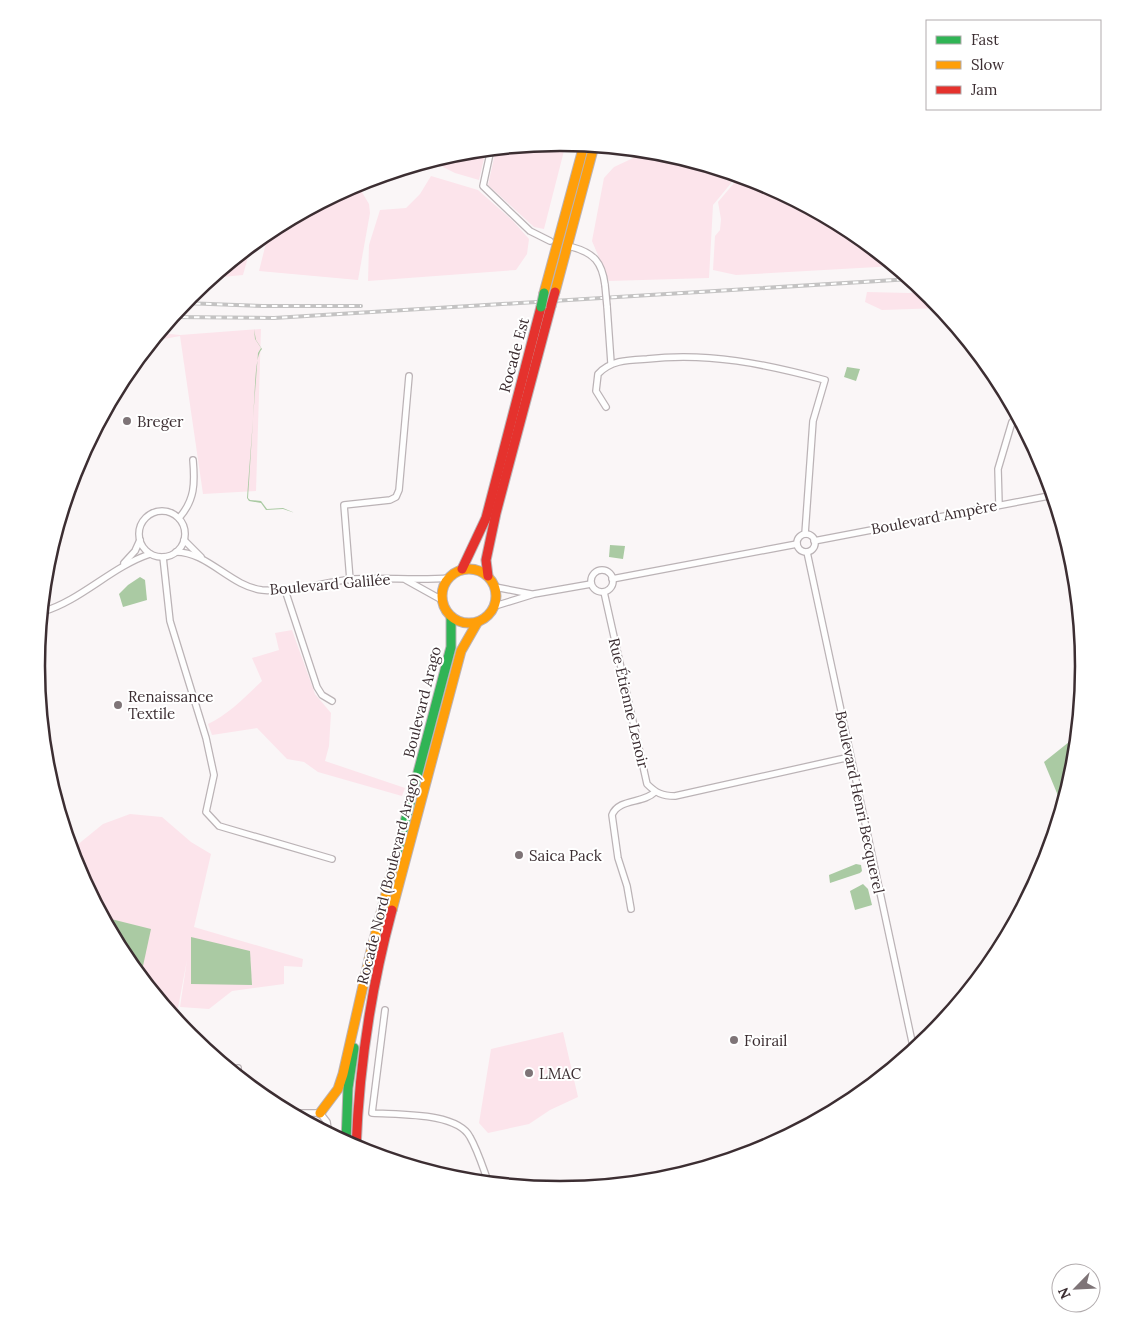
<svg xmlns="http://www.w3.org/2000/svg" width="1121" height="1333" font-family="Lora,serif">
<style>
.green{fill:#fce4eb}
.water{fill:#aacaa3}
.lines{fill:none;stroke-linecap:round;stroke-linejoin:round}
.street-casing{stroke:#bbb3b6;stroke-width:8}
.fast-casing{stroke:#bbb3b6;stroke-width:11}
.slow-casing{stroke:#bbb3b6;stroke-width:11}
.jam-casing{stroke:#bbb3b6;stroke-width:11}
.street{stroke:#fefefe;stroke-width:5.5}
.fast{stroke:#30b455;stroke-width:9}
.slow{stroke:#ff9f0a;stroke-width:9}
.jam{stroke:#e5322d;stroke-width:9}
.rail-casing{stroke:#c4c3c3;stroke-width:4}
.rail{stroke:#fff;stroke-width:2;stroke-dasharray:5.5;stroke-linecap:butt}
.street-bridge-casing{stroke:#bbb3b6;stroke-width:8;stroke-linecap:butt}
.fast-bridge-casing{stroke:#bbb3b6;stroke-width:11;stroke-linecap:butt}
.jam-bridge-casing{stroke:#bbb3b6;stroke-width:11;stroke-linecap:butt}
.street-bridge{stroke:#fefefe;stroke-width:5.5}
.fast-bridge{stroke:#30b455;stroke-width:9}
.jam-bridge{stroke:#e5322d;stroke-width:9}
.poi-dot{fill:#7e7477;stroke:#fff;stroke-width:2}
.labels{text-anchor:middle;dominant-baseline:central;stroke-width:4;stroke-linejoin:round;paint-order:stroke}
.street-label{font-size:15px;fill:#3c2e32;stroke:#fff}
.poi-label{font-size:15px;fill:#3c2e32;stroke:#fff;text-anchor:start}
.rim{fill:none;stroke:#3c2e32;stroke-width:2.5}
</style>
<rect width="100%" height="100%" fill="#faf6f7"/>
<g class="green">
<polygon points="561,142 566,143 544,229 534,227 488,185 496,149"/>
<polygon points="486,150 479,180 455,173 431,161 459,152"/>
<polygon points="646,152 732,182 713,205 709,278 609,281 592,241 604,178 614,167"/>
<polygon points="431,176 478,190 513,221 529,239 527,254 516,270 368,281 369,245 380,210 406,208 420,194"/>
<path d="M740,176c28,8 78,32 100,50 11,9 21,20 31,30l8,-3 16,13 -159,9 -23,-5 2,-34 5,-6 1,-11 -3,-17z"/>
<polygon points="357,184 369,204 370,213 358,280 259,271 269,231"/>
<polygon points="251,246 243,275 212,278"/>
<polygon points="925,291 942,308 882,310 865,302 867,292 909,293"/>
<polygon points="261,329 256,491 203,494 180,336 153,341 160,333 180,335"/>
<path d="M292,630l23,64 16,19 -2,33 -4,15 80,27 -3,8 -84,-24 -14,-10 -17,-3 -30,-31 -45,7 -4,-11c21,-10 37,-27 54,-43l-10,-23 27,-8 -4,-17z"/>
<polygon points="130,814 162,817 191,842 211,854 194,927 303,959 302,967 284,966 284,984 232,991 209,1009 180,1007 187,960 178,1008 166,1008 124,958 76,867 71,850 103,824"/>
<polygon points="563,1032 578,1097 550,1110 529,1124 488,1133 479,1123 491,1049"/>
</g>
<g class="water">
<path d="M254,329l2,11 6,9c-7,6 -7,42 -8,54l-6,95 2,2 11,1 6,8 16,-1 12,5 -12,-4 -17,1 -5,-7 -12,-2 -2,-3 11,-145 3,-5 -6,-9z"/>
<polygon points="847,367 860,369 856,381 844,377"/>
<polygon points="610,545 625,546 623,559 609,557"/>
<polygon points="140,577 145,580 147,600 123,607 119,594 128,585"/>
<polygon points="1069,742 1073,746 1064,790 1062,797 1059,798 1044,762"/>
<polygon points="856,864 861,865 862,871 860,873 830,883 829,875"/>
<polygon points="863,884 868,889 872,905 855,910 850,891"/>
<polygon points="103,917 151,929 143,966 135,970"/>
<polygon points="191,937 250,951 252,985 191,984"/>
</g>
<g class="lines">
<g class="street-casing">
<g id="street">
<polyline points="491,149 483,186 530,231 550,241"/>
<path d="M572,247c22,6 30,15 33,38"/>
<polyline points="607,306 611,363"/>
<path d="M606,407l-10,-16 2,-17c13,-14 30,-14 49,-15 62,-7 118,5 178,21l-12,41 -8,113"/>
<polyline points="999,505 998,469 1012,422"/>
<circle cx="162" cy="534" r="23"/>
<path d="M179,518c16,-18 16,-35 14,-58"/>
<circle cx="806" cy="543" r="9"/>
<polyline points="184,540 201,557"/>
<polyline points="814,541 1054,495"/>
<path d="M176,552c32,0 54,34 86,38 31,3 61,-8 91,-11 32,-2 64,2 96,-1"/>
<polyline points="807,552 914,1051"/>
<polyline points="163,557 170,621 206,738 214,775 206,812 219,826 332,859"/>
<polyline points="124,563 135,551 140,540"/>
<circle cx="602" cy="581" r="11"/>
<polyline points="612,579 797,544"/>
<polyline points="350,580 344,505 390,500 396,497 399,490 409,376"/>
<polyline points="406,580 442,600"/>
<polyline points="495,587 531,594"/>
<polyline points="285,590 317,687 322,695 332,701"/>
<path d="M604,592l43,192c9,9 15,12 28,12l175,-39"/>
<polyline points="495,606 534,594 591,584"/>
<path d="M42,612c40,-12 69,-45 108,-58"/>
<path d="M631,909l-4,-23 -9,-28 -6,-43c7,-17 31,-11 43,-23"/>
<path d="M385,1010l-13,103c26,2 85,-1 98,24 8,14 13,31 19,47"/>
<polyline points="238,1068 238,1077"/>
<polyline points="290,1113 320,1113 327,1122 329,1135"/>
</g>
</g>
<g class="fast-casing">
<g id="fast">
<polyline points="396,856 451,647 451,617"/>
<polyline points="346,1143 348,1088 354,1048"/>
</g>
</g>
<g class="slow-casing">
<g id="slow">
<polyline points="555,292 594,146"/>
<polyline points="544,293 584,145"/>
<circle cx="469" cy="596" r="27"/>
<polyline points="392,910 461,651 477,623"/>
<polyline points="320,1113 338,1089 343,1074 370,955 396,856"/>
</g>
</g>
<g class="jam-casing">
<g id="jam">
<polyline points="462,569 486,518 541,307"/>
<polyline points="488,576 486,560 496,513 551,306"/>
<path d="M356,1149c3,-81 15,-161 36,-239"/>
</g>
</g>
<use href="#street" class="street"/>
<use href="#fast" class="fast"/>
<use href="#slow" class="slow"/>
<use href="#jam" class="jam"/>
<g class="rail-casing">
<g id="rail">
<polyline points="184,303 263,306 361,306"/>
<polyline points="172,317 274,318 911,279"/>
</g>
</g>
<use href="#rail" class="rail"/>
<g class="street-bridge-casing">
<polyline id="street-bridge" points="605,285 607,306"/>
</g>
<g class="fast-bridge-casing">
<polyline id="fast-bridge" points="541,307 544,293"/>
</g>
<g class="jam-bridge-casing">
<polyline id="jam-bridge" points="551,306 555,292"/>
</g>
<use href="#street-bridge" class="street-bridge"/>
<use href="#fast-bridge" class="fast-bridge"/>
<use href="#jam-bridge" class="jam-bridge"/>
</g>
<g class="poi-dot">
<circle cx="127" cy="421" r="5"/>
<circle cx="118" cy="705" r="5"/>
<circle cx="519" cy="855" r="5"/>
<circle cx="734" cy="1040" r="5"/>
<circle cx="529" cy="1073" r="5"/>
</g>
<g class="labels">
<g class="street-label">
<text transform="translate(514 355) rotate(-75)">Rocade Est</text>
<text transform="translate(934 517) rotate(-11)">Boulevard Ampère</text>
<text transform="translate(330 584) rotate(-5)">Boulevard Galilée</text>
<text transform="translate(422 702) rotate(-76)">Boulevard Arago</text>
<text transform="translate(629 703) rotate(77)">Rue Étienne Lenoir</text>
<text transform="translate(860 802) rotate(78)">Boulevard Henri Becquerel</text>
<text transform="translate(388 879) rotate(-76)">Rocade Nord (Boulevard Arago)</text>
</g>
<g class="poi-label">
<text x="137" y="421">Breger</text>
<text x="128" y="696">Renaissance<tspan x="128" dy="17">Textile</tspan></text>
<text x="529" y="855">Saica Pack</text>
<text x="744" y="1040">Foirail</text>
<text x="539" y="1073">LMAC</text>
</g>
</g>
<path d="M0 0H1121V1333H0ZM45 666a515 515 0 1 1 1030 0a515 515 0 1 1-1030 0Z" fill="#fff" fill-rule="evenodd"/>
<path class="rim" d="M45 666a515 515 0 1 1 1030 0a515 515 0 1 1-1030 0Z"/>
<rect x="926" y="20" width="175" height="90" fill="#ffffff" stroke="#b1abad"/>
<rect x="936" y="36" width="25" height="8" fill="#30b455" stroke="#b1abad"/>
<text x="971" y="45" font-size="15" fill="#3c2e32">Fast</text>
<rect x="936" y="61" width="25" height="8" fill="#ff9f0a" stroke="#b1abad"/>
<text x="971" y="70" font-size="15" fill="#3c2e32">Slow</text>
<rect x="936" y="86" width="25" height="8" fill="#e5322d" stroke="#b1abad"/>
<text x="971" y="95" font-size="15" fill="#3c2e32">Jam</text>
<g transform="translate(1076 1288) rotate(246)"><circle r="24" fill="#ffffff" stroke="#b1abad"/>
<path d="M0-4L9 19L0 12L-9 19Z" fill="#7e7477"/>
<text y="-8" font-size="14" font-weight="bold" text-anchor="middle" fill="#3c2e32">N</text>
</g>
</svg>
